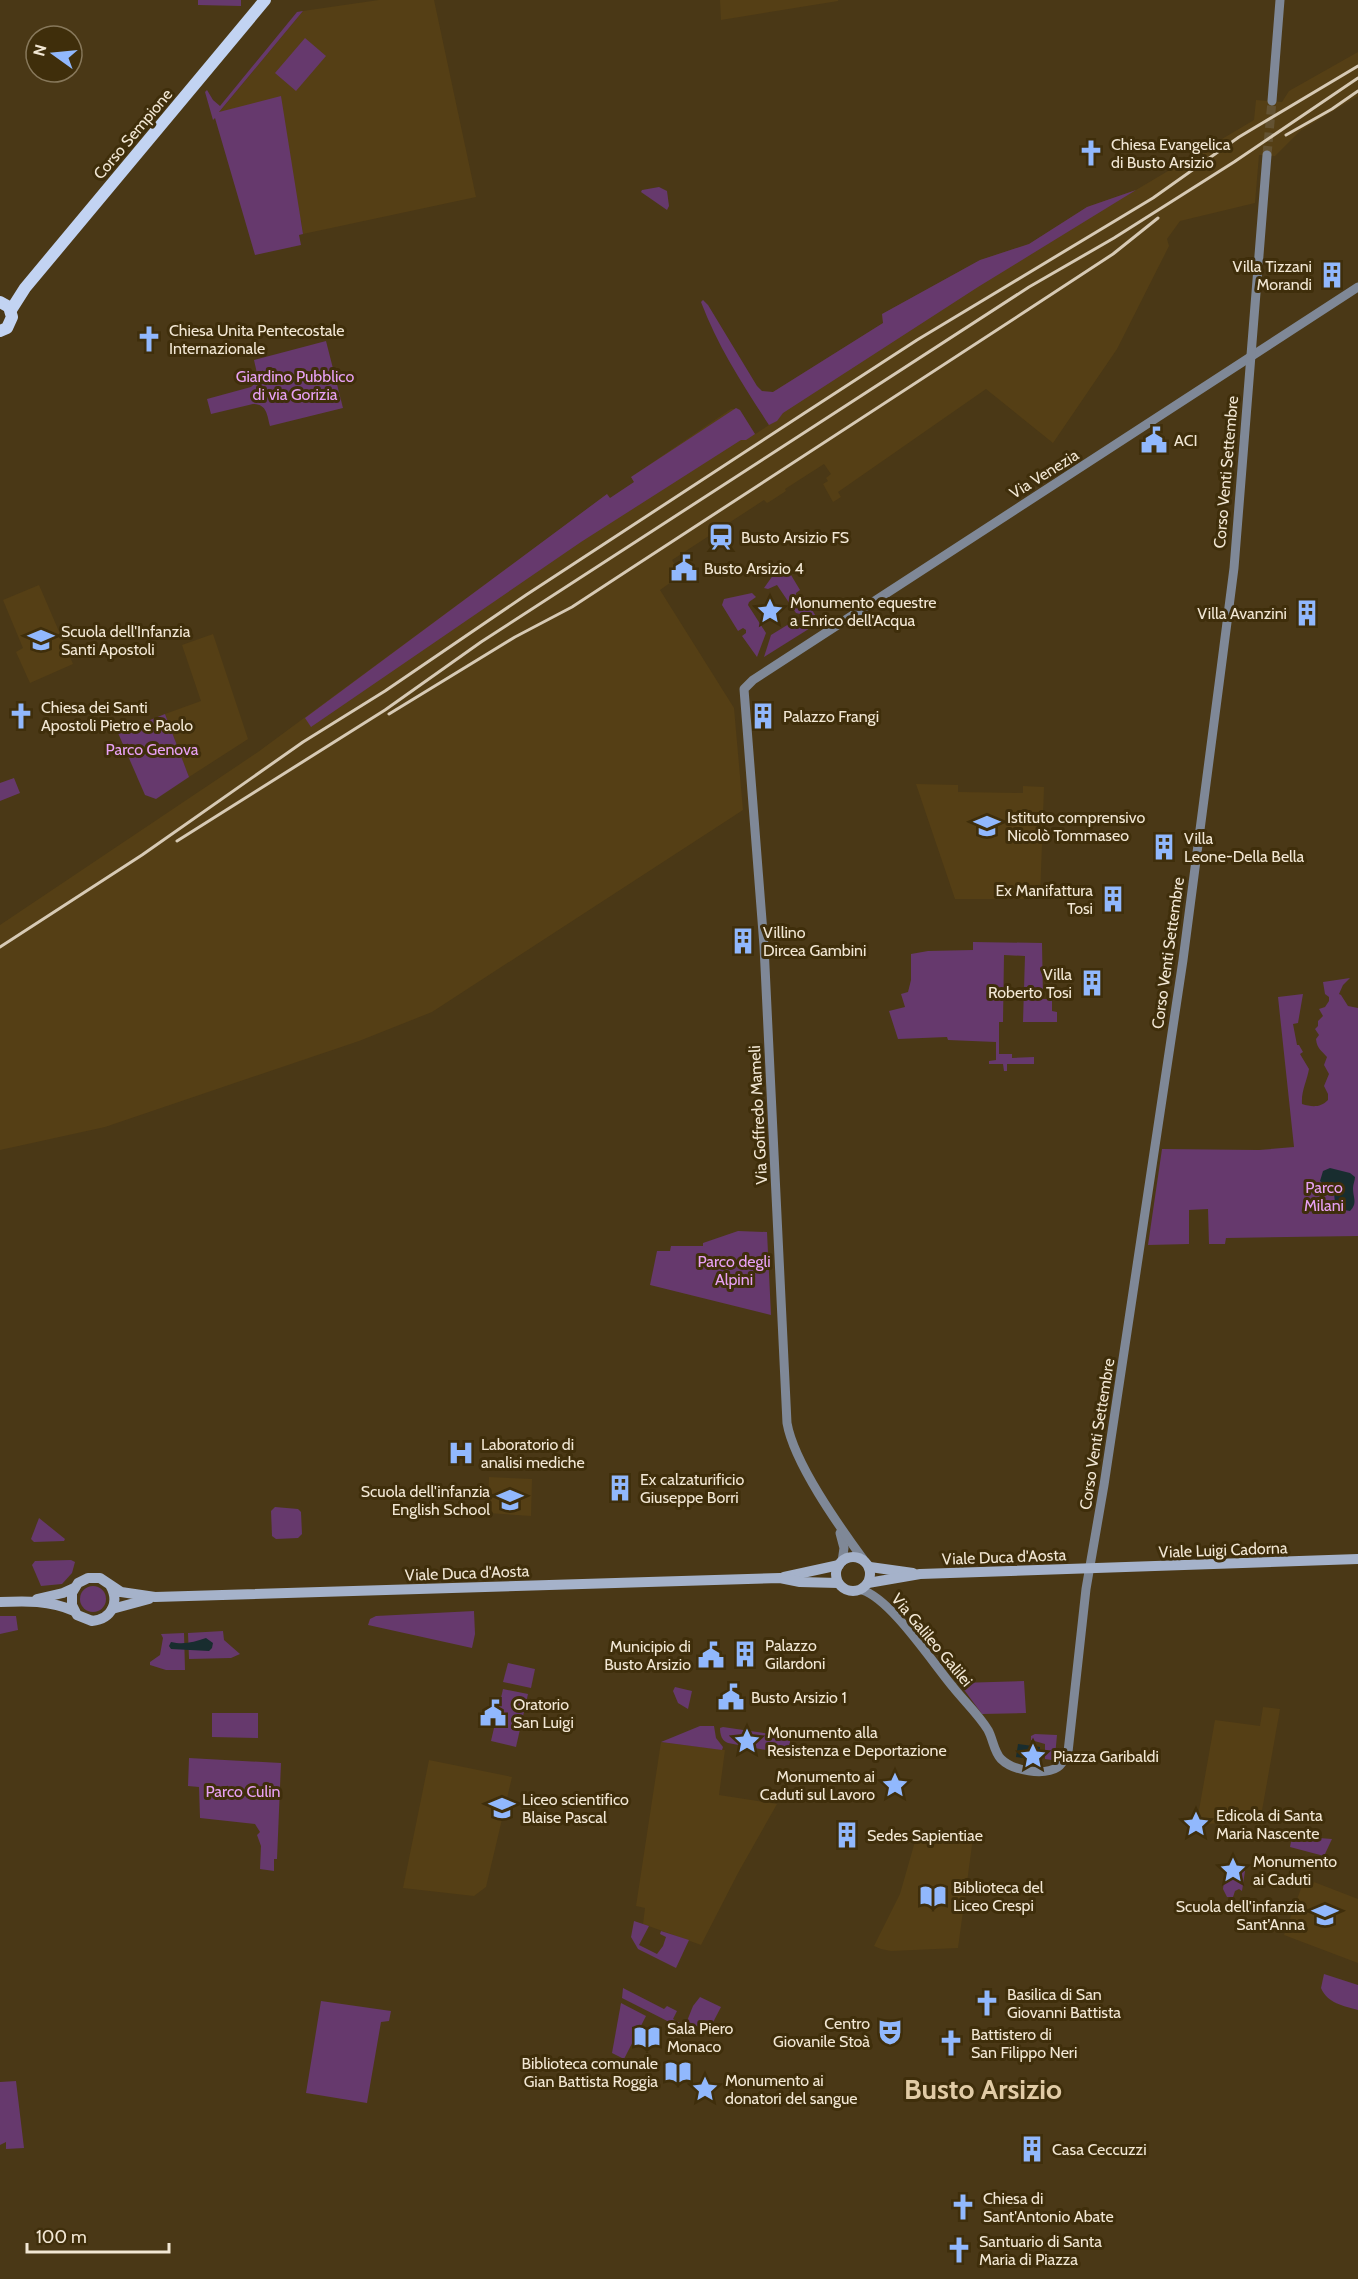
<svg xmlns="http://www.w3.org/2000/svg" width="1358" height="2279" font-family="Cabin,sans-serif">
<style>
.built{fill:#553f15}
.green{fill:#66396d}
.water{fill:#182d2f}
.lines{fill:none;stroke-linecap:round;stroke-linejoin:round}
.tertiary-tunnel{stroke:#635232;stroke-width:9;stroke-dasharray:9 4.5;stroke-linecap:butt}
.tertiary{stroke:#7f8897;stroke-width:9}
.secondary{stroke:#a5b2ca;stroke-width:10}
.primary{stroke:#c2d3f2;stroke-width:12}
.rail{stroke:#d7cab5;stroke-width:3}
.labels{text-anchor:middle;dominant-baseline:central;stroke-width:6;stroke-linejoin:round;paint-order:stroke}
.street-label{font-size:16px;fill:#f2e7d4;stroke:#3f2e0b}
.poi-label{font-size:16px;fill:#f2e7d4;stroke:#3f2e0b;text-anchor:start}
.park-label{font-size:16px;fill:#e8a1f4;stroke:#3f2e0b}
.town-label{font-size:28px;font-weight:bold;fill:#e1cba6;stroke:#3f2e0b}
</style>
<rect width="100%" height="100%" fill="#4a3816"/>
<g class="built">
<polygon points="379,0 434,0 476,197 303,234 301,220 215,117 303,11"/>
<polygon points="720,0 838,0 838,1 721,20"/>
<polygon points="1358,52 1358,96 1300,131 1275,156 1259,155 1255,203 1180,221 1167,239 1169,246 1117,349 1053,443 986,389 838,492 841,497 833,502 823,484 828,481 826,478 831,474 824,464 785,489 786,491 769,502 767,503 764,500 672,560 681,575 660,590 734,708 743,810 432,1012 359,1041 105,1127 0,1150 0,925 258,752 607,494 610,498 634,482 631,477 731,409 739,409 755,434 757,433 769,425 755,403 883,323 882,314 980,260 1029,244 1087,207 1136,190 1254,120 1256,100 1282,102 1289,91"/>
<polygon points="39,585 73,664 30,683 16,652 23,648 3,600"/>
<polygon points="213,634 248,739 189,777 165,714 201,701 182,645"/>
<polygon points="916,784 958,785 958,792 1023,793 1023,786 1044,787 1040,899 955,899"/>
<polygon points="489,1477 532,1479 531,1516 488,1513"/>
<polygon points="1263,1707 1280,1709 1260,1822 1199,1824 1199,1810 1215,1720 1260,1726"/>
<polygon points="661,1742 725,1750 719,1795 777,1804 738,1873 701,1945 643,1924 645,1908 636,1906"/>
<polygon points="429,1760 512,1777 486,1887 474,1896 403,1888"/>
<polygon points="918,1831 973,1838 958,1948 891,1951 881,1949 874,1946 900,1894"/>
<polygon points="1314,1882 1358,1899 1358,1963 1284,1935 1303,1883 1312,1887"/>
</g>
<g class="green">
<polygon points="198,0 241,0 241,6 198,5"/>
<polygon points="303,11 219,112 281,96 303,234 299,235 301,245 255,255 215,118 213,120 205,92 207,90 213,100 220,106 297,12"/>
<polygon points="305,38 326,56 296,91 275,73"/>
<polygon points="659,187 667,191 669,206 667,210 641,192 642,190"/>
<path d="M1136,190l-158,97 -195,126 -6,8 -8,4c-26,-40 -51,-78 -68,-123l2,-2 5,5 49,81 5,5 11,1 110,-69 -1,-9 98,-54 49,-16 58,-37z"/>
<path d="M326,341l17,67 -73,18c-3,-11 -3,-22 -17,-22l-42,10 -4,-15 44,-12c10,-7 5,-16 3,-27z"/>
<polygon points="736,408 740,410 755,434 746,440 741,440 581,542 311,727 305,718 607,494 610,498 634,482 631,477"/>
<polygon points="781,564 785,565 800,590 796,593 796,597 799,599 804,597 817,618 796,613 777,585 768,589 764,588"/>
<polygon points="752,593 756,597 749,602 748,605 766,633 757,657 742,636 746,633 746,630 743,628 738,631 722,605 724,599"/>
<polygon points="797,619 815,623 815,625 764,657 771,635"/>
<polygon points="165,714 189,777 156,799 145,795 118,733"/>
<polygon points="14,778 20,793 0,801 0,783"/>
<polygon points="973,942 1042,943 1043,999 1052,999 1052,1011 1057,1012 1057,1022 1023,1022 1025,956 1004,955 1003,1022 999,1022 999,1054 1012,1054 1012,1058 1034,1057 1034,1064 1007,1064 1007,1071 1004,1071 1003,1064 989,1064 989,1061 996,1060 996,1042 948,1040 947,1037 898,1039 889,1011 905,1007 901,994 908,992 911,980 911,954 928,951 973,950"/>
<path d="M1350,978l-7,7 -4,9 2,1 7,11 10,2v228l-132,2 -1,6h-16l-1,-35 -19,1v34l-41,1 14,-96 97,1 35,-3 -16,-150 25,-3 -5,29 -5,1 4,21h2l4,7 -3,2 9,15c-2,12 -8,22 -7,35 10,3 18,4 26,-4v-6l-4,-8 5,-12 -5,-9 3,-8c-5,-6 -10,-8 -11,-18l3,-4 -4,-6 3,-3v-5l5,-5 -4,-7 6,-2 4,-6v-4l-4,-3 -2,-12z"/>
<polygon points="738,1231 767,1232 771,1315 650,1285 657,1251 670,1251 671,1246 703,1246 703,1243"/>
<polygon points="275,1507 298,1509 301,1512 302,1534 298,1538 276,1539 272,1536 271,1511"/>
<polygon points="39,1518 65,1539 64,1541 34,1542 31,1539"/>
<polygon points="71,1560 75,1562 72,1573 62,1584 41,1586 32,1565 35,1561"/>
<circle cx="93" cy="1599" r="13"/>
<polygon points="474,1611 475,1634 472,1648 368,1625 370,1619 376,1616"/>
<polygon points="0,1616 16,1616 18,1630 0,1634"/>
<polygon points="223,1631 224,1640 240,1654 231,1658 189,1659 188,1633"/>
<polygon points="184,1633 185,1670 166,1670 150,1665 150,1662 160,1655 163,1638 161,1634"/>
<polygon points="508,1663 535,1669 531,1688 503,1682"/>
<polygon points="1024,1681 1026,1713 982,1714 959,1683"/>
<polygon points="675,1687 692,1691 688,1709 678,1703 673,1691"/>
<polygon points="503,1689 528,1694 516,1747 491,1741"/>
<polygon points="212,1713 258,1713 258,1738 212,1737"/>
<polygon points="700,1726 714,1726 716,1738 723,1747 722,1750 661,1742"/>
<path d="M723,1727l67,10v11l-3,4 -5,1 -54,-10c-6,-2 -8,-8 -8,-15z"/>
<polygon points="1035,1734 1057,1735 1055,1756 1052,1760 1045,1759 1045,1744 1031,1740 1031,1736"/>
<polygon points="189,1758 281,1763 277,1859 274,1859 274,1871 260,1869 261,1846 257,1835 260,1832 255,1824 200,1818 199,1787 188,1786"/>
<polygon points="1292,1836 1332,1839 1324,1856 1290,1847"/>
<polygon points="1242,1871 1245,1871 1242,1891 1239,1889 1235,1891 1233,1897 1227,1897 1223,1889 1225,1874 1242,1874"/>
<polygon points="634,1921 649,1926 639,1945 657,1954 663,1946 666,1937 660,1934 661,1931 689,1940 676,1968 638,1949 631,1937"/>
<path d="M1324,1974l34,11v25c-14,-4 -31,-7 -37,-22z"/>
<polygon points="623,1988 664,2009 667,2006 677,2011 673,2019 685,2026 683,2029 622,1998"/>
<polygon points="700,1997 721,2007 708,2032 687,2021 693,2006"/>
<polygon points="321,2001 391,2011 389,2021 381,2022 367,2103 306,2093"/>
<polygon points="621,2003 646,2016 624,2059 612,2053"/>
<polygon points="16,2081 24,2148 6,2149 6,2142 0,2145 0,2082"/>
</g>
<g class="water">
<path d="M1330,1168l20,5 5,4c0,4 -2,7 -2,11 0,10 5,15 -3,23l-12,-2 -3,-6 -1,-10 -14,-12 3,-10z"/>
<path d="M206,1638l7,5 -1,5 -3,3 -38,-2 -2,-3 2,-4c13,3 23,0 35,-4z"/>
<polygon points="1018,1744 1040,1747 1038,1760 1016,1757"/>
</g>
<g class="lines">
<polyline class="tertiary-tunnel" points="1267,155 1272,101"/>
<g class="tertiary">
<polyline points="1272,101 1280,0"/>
<polyline points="840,1533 844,1548 842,1562"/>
<path d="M863,1559c-24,-33 -69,-96 -76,-136l-23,-477 -20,-257 9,-9 605,-393"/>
<path d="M862,1590c29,9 70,72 91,97 11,14 26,28 35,43 5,9 6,22 13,29 12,12 43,17 57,8 5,-3 7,-10 10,-15l18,-163 18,-104 79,-525 38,-291 13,-101 33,-413"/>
</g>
<g class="secondary">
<circle cx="853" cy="1574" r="17"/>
<polyline points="870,1567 913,1573"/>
<polyline points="784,1577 839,1565"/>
<polyline points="868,1583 920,1574 1358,1559"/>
<path d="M110,1585c10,17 2,34 -18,36l-15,-6 -5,-10v-12l6,-10 10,-5h12l21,14 34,5 625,-19 20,4 38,1"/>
<polyline points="37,1599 63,1593 74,1588"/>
<path d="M0,1602c25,-1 50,-2 74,9"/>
<polyline points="112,1609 149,1599"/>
</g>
<g class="primary">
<polyline points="0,302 9,307 12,317 7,328 0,331"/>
<polyline points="11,310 25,288 265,0"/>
</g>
<g class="rail">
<polyline points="1286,135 1332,109 1358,91"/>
<polyline points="389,714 515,637 572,607 630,569 1029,309 1113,254 1158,218"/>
<polyline points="177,841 385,710 481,642 1029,287 1114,238 1234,162 1358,78"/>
<polyline points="0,947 142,855 303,742 385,691 526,595 803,414 917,340 1153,198 1239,137 1358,66"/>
</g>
</g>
<defs>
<g id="church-bare" transform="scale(2.07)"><path d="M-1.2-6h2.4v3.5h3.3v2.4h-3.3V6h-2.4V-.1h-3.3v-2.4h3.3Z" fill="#91b8fd" stroke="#3f2e0b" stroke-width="2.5" paint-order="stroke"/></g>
<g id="building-bare" transform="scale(2.07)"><path d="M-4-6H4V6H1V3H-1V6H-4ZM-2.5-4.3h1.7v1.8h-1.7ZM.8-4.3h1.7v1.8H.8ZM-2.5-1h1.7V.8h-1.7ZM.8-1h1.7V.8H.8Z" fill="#91b8fd" stroke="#3f2e0b" stroke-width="2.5" paint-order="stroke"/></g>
<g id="civic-bare" transform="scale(2.07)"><path d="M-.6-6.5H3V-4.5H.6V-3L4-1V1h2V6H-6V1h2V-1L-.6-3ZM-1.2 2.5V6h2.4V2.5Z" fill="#91b8fd" stroke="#3f2e0b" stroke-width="2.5" paint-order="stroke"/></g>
<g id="station-bare" transform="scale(2.07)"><path d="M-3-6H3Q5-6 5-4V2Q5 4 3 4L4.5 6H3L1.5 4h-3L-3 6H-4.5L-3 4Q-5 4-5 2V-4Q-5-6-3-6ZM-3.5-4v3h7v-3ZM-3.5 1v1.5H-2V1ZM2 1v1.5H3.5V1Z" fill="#91b8fd" stroke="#3f2e0b" stroke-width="2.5" paint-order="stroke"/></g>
<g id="sight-bare" transform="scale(2.07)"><path d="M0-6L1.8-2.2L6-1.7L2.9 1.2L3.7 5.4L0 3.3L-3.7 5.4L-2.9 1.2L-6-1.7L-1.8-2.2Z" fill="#91b8fd" stroke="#3f2e0b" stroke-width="2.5" paint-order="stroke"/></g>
<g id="school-bare" transform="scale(2.07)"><path d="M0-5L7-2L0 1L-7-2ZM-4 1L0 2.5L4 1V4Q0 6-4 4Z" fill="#91b8fd" stroke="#3f2e0b" stroke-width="2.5" paint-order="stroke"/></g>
<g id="hospital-bare" transform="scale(2.07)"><path d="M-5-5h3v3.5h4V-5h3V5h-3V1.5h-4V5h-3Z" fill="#91b8fd" stroke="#3f2e0b" stroke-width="2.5" paint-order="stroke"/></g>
<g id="library-bare" transform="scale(2.07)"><path d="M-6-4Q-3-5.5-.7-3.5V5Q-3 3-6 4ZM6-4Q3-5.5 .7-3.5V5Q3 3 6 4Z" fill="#91b8fd" stroke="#3f2e0b" stroke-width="2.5" paint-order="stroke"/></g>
<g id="theatre-bare" transform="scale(2.07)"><path d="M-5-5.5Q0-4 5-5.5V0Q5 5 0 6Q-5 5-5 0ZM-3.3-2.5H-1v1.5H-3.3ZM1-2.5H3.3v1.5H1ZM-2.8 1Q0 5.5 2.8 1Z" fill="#91b8fd" stroke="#3f2e0b" stroke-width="2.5" paint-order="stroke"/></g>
</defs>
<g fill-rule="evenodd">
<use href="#church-bare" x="1091" y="153"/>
<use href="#building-bare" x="1332" y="275"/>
<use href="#church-bare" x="149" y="339"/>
<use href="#civic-bare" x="1154" y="440"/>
<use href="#station-bare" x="721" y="537"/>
<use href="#civic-bare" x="684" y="568"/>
<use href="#sight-bare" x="770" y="611"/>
<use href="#building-bare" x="1307" y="613"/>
<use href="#school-bare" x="41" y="640"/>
<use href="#church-bare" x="21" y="716"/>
<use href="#building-bare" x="763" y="716"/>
<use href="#school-bare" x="987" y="826"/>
<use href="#building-bare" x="1164" y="847"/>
<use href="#building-bare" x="1113" y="899"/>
<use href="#building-bare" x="743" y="941"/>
<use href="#building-bare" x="1092" y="983"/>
<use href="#hospital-bare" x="461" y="1453"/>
<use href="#building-bare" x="620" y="1488"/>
<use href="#school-bare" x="510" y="1500"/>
<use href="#building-bare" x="745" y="1654"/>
<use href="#civic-bare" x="711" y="1655"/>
<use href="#civic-bare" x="731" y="1697"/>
<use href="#civic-bare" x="493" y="1713"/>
<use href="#sight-bare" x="747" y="1741"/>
<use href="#sight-bare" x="1033" y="1756"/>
<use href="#sight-bare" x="895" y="1785"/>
<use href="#school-bare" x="502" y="1808"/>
<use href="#sight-bare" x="1196" y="1824"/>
<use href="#building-bare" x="847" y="1835"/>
<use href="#sight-bare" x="1233" y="1870"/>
<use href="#library-bare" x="933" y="1896"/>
<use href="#school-bare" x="1325" y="1915"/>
<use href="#church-bare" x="987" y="2003"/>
<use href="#theatre-bare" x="890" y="2032"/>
<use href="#library-bare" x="647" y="2037"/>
<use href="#church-bare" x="951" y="2043"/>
<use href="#library-bare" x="678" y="2072"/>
<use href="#sight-bare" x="705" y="2089"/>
<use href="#building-bare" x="1032" y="2149"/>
<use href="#church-bare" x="963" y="2207"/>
<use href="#church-bare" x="959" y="2250"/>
</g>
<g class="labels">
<g class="street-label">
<text transform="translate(133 134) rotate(-50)">Corso Sempione</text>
<text transform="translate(1226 472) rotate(-85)">Corso Venti Settembre</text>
<text transform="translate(1044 474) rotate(-32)">Via Venezia</text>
<text transform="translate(1168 953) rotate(-82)">Corso Venti Settembre</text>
<text transform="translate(758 1115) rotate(-93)">Via Goffredo Mameli</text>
<text transform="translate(1097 1434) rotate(-81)">Corso Venti Settembre</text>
<text transform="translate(1223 1550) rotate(-2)">Viale Luigi Cadorna</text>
<text transform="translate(1004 1557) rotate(-2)">Viale Duca d'Aosta</text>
<text transform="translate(467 1573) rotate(-2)">Viale Duca d'Aosta</text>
<text transform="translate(932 1640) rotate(50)">Via Galileo Galilei</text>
</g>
<g class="poi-label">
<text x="1111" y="144">Chiesa Evangelica<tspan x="1111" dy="18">di Busto Arsizio</tspan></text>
<text x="1312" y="266" text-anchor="end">Villa Tizzani<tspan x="1312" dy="18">Morandi</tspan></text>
<text x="169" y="330">Chiesa Unita Pentecostale<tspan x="169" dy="18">Internazionale</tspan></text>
<text x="1174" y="440">ACI</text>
<text x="741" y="537">Busto Arsizio FS</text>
<text x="704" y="568">Busto Arsizio 4</text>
<text x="790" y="602">Monumento equestre<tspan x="790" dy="18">a Enrico dell'Acqua</tspan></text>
<text x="1287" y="613" text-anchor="end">Villa Avanzini</text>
<text x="61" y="631">Scuola dell'Infanzia<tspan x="61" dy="18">Santi Apostoli</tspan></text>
<text x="41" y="707">Chiesa dei Santi<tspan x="41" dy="18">Apostoli Pietro e Paolo</tspan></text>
<text x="783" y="716">Palazzo Frangi</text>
<text x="1007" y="817">Istituto comprensivo<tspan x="1007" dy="18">Nicolò Tommaseo</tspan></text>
<text x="1184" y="838">Villa<tspan x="1184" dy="18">Leone-Della Bella</tspan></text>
<text x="1093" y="890" text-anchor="end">Ex Manifattura<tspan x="1093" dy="18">Tosi</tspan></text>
<text x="763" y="932">Villino<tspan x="763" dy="18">Dircea Gambini</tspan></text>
<text x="1072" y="974" text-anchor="end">Villa<tspan x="1072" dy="18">Roberto Tosi</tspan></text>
<text x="481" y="1444">Laboratorio di<tspan x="481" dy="18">analisi mediche</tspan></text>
<text x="640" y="1479">Ex calzaturificio<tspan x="640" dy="18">Giuseppe Borri</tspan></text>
<text x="490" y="1491" text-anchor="end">Scuola dell'infanzia<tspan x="490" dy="18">English School</tspan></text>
<text x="765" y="1645">Palazzo<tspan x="765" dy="18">Gilardoni</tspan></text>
<text x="691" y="1646" text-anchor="end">Municipio di<tspan x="691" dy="18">Busto Arsizio</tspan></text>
<text x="751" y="1697">Busto Arsizio 1</text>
<text x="513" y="1704">Oratorio<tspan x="513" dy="18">San Luigi</tspan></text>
<text x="767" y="1732">Monumento alla<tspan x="767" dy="18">Resistenza e Deportazione</tspan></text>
<text x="1053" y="1756">Piazza Garibaldi</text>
<text x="875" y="1776" text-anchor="end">Monumento ai<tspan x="875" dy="18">Caduti sul Lavoro</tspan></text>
<text x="522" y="1799">Liceo scientifico<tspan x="522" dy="18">Blaise Pascal</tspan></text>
<text x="1216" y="1815">Edicola di Santa<tspan x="1216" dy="18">Maria Nascente</tspan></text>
<text x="867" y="1835">Sedes Sapientiae</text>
<text x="1253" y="1861">Monumento<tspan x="1253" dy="18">ai Caduti</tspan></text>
<text x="953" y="1887">Biblioteca del<tspan x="953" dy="18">Liceo Crespi</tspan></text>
<text x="1305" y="1906" text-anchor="end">Scuola dell'infanzia<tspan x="1305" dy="18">Sant'Anna</tspan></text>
<text x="1007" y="1994">Basilica di San<tspan x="1007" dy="18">Giovanni Battista</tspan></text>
<text x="870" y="2023" text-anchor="end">Centro<tspan x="870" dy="18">Giovanile Stoà</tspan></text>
<text x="667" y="2028">Sala Piero<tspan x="667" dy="18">Monaco</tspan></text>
<text x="971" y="2034">Battistero di<tspan x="971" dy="18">San Filippo Neri</tspan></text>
<text x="658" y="2063" text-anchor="end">Biblioteca comunale<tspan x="658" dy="18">Gian Battista Roggia</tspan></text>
<text x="725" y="2080">Monumento ai<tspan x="725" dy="18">donatori del sangue</tspan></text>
<text x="1052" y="2149">Casa Ceccuzzi</text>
<text x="983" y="2198">Chiesa di<tspan x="983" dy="18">Sant'Antonio Abate</tspan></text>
<text x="979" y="2241">Santuario di Santa<tspan x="979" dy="18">Maria di Piazza</tspan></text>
</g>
<g class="park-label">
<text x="295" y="376">Giardino Pubblico<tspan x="295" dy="18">di via Gorizia</tspan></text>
<text x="152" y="749">Parco Genova</text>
<text x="1324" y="1187">Parco<tspan x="1324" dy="18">Milani</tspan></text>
<text x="734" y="1261">Parco degli<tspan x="734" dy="18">Alpini</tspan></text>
<text x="243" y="1791">Parco Culin</text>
</g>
<g class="town-label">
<text x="983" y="2089">Busto Arsizio</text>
</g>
</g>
<g transform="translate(54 54) rotate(285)"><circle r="28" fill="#3f2e0b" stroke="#87785b" stroke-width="1.5"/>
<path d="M0-4.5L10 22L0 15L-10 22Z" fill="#91b8fd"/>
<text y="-9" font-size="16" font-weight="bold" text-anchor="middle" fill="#f2e7d4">N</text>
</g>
<path d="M27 2243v9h142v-9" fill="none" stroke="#f2e7d4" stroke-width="3"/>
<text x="36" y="2243" font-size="18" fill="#f2e7d4" stroke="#3f2e0b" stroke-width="4.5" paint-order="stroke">100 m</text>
</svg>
